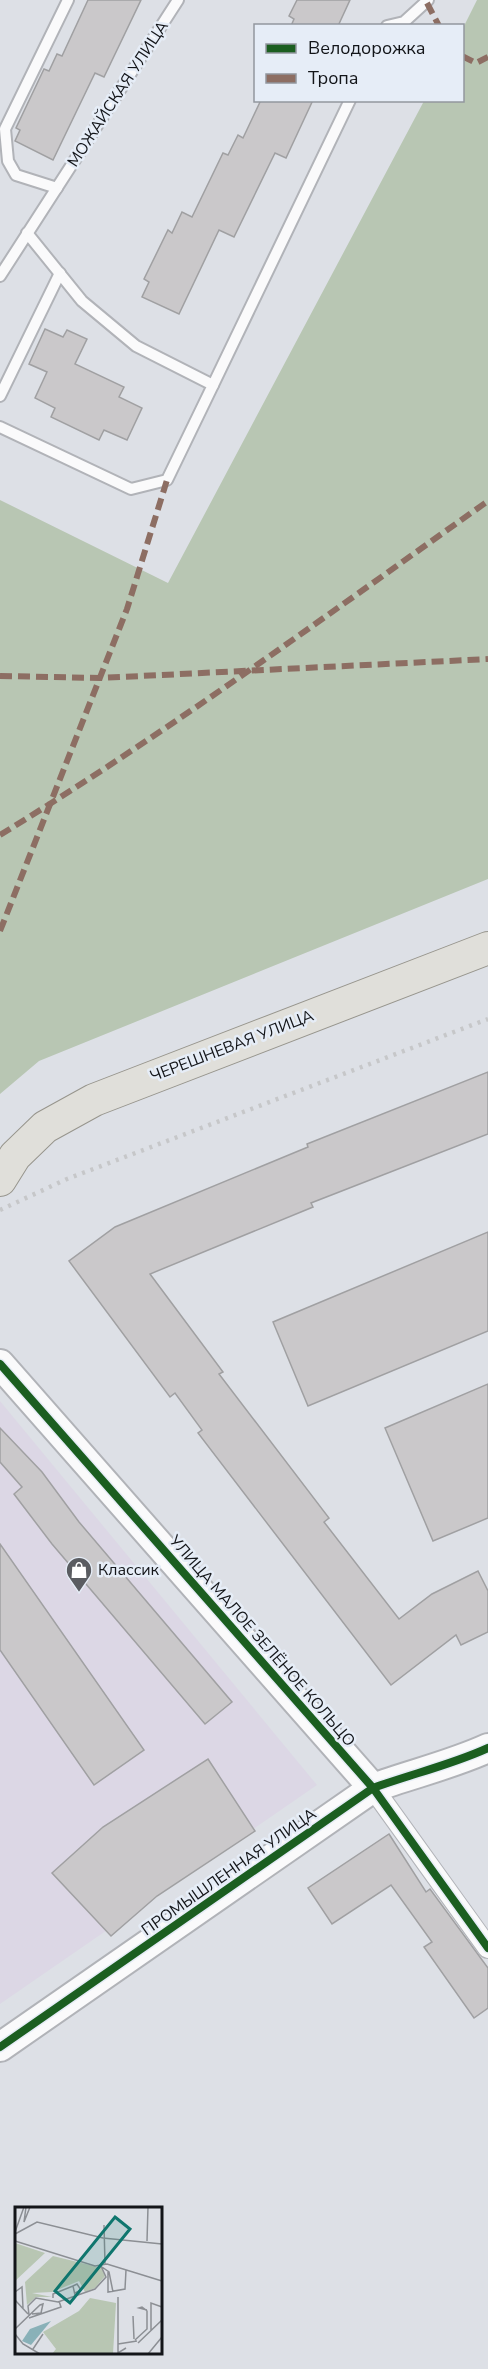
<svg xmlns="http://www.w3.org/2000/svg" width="488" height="2369" font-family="'Nunito Sans',sans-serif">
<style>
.commercial{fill:#dcd7e5}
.forest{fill:#b8c6b3}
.building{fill:#cac8ca;stroke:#a0a0a2;stroke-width:1.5}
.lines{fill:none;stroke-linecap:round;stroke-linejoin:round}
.lane-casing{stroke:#b1b3b8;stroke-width:14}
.street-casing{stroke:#b1b3b8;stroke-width:22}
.secondary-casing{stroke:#b1b3b8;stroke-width:32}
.primary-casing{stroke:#97958d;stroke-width:34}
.lane{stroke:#fafafb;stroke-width:10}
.street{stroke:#fafafb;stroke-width:20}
.secondary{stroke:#fafafb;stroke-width:28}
.primary{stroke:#e0dfda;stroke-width:32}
.rail{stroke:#c6c7c9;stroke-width:4.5;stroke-dasharray:3 6;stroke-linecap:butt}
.quiet{stroke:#8d6e63;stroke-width:6;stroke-dasharray:12 6;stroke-linecap:butt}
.cycleway-casing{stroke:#e6edf7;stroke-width:11}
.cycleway{stroke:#1b5e20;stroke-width:8}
.labels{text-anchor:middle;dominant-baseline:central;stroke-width:5;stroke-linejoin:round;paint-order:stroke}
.street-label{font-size:16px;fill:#131519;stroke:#e6edf7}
.poi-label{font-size:16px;fill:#131519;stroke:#e6edf7;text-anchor:start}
.inset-road{fill:none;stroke:#8c8f94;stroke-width:1.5}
.view{fill:#0f766e;fill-opacity:0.15;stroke:#0f766e;stroke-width:3}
.inset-edge{fill:none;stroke:#131519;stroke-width:3}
</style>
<rect width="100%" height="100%" fill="#dde0e6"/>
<polygon class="commercial" points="0,1401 317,1785 0,2004"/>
<polygon class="forest" points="477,0 488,0 488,879 39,1061 0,1094 0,500 168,583 424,101 462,100 463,28"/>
<g class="building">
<polygon points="88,0 141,0 104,77 95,73 53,160 15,141 20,130 16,128 44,69 49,71 57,54 62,56"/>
<polygon points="297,0 350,0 338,26 291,26 294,19 289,16"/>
<polygon points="261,100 313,100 286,158 275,153 234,237 219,230 179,314 142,297 149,282 144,279 168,230 172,233 182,212 192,217 223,153 228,155 238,135 243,138"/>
<polygon points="45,329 63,337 67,330 87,339 75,364 124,387 119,397 142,408 127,440 104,430 99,440 51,417 55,408 35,398 47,372 29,364"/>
<polygon points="488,1072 488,1134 311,1203 313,1207 150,1274 223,1372 219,1374 329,1518 324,1522 399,1619 432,1594 478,1571 488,1591 488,1632 461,1645 456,1635 391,1685 198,1433 202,1430 175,1393 170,1397 69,1261 115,1227 308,1147 307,1144"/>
<polygon points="488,1232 488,1331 308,1406 273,1322"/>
<polygon points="488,1384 488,1518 433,1541 385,1428"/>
<polygon points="0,1428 42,1472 79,1522 232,1702 205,1724 52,1544 14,1494 22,1487 0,1462"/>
<polygon points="0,1544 144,1750 94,1785 0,1650"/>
<polygon points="208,1759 255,1831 157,1896 111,1936 52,1873 103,1827"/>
<polygon points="389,1834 426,1892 430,1889 488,1968 488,2008 474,2018 424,1947 432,1942 391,1885 332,1924 308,1888"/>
</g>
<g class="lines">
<g class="lane-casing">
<g id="lane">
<polyline points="387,26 404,22 428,0"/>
<polyline points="57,188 16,175 8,161 5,129 68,0"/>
<polyline points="0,276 178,0"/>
<polyline points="213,385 350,100"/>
<polyline points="0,396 60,273"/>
<polyline points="0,427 131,489 167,480 213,385 136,346 82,301 27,233"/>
</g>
</g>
<g class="street-casing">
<polyline id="street" points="373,1788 488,1948"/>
</g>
<g class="secondary-casing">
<g id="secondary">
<polyline points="0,1364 373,1788"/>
<path d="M0,2047l373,-259c38,-14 78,-23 115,-40"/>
</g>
</g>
<g class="primary-casing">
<polyline id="primary" points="0,1180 15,1156 45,1127 94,1100 488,948"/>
</g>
<use href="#lane" class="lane"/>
<use href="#street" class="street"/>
<use href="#secondary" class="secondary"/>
<use href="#primary" class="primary"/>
<polyline class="rail" points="0,1210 67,1179 488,1019"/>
<g class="quiet">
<polyline points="427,3 439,26"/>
<polyline points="462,56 476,63 488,57"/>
<polyline points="0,676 100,678 488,659"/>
<path d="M0,835c168,-103 327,-220 488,-334"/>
<polyline points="0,931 127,609 167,480"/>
</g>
<g class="cycleway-casing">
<g id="cycleway">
<polyline points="0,1364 373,1788 488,1948"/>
<path d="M0,2047l373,-259c38,-14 78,-23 115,-40"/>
</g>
</g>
<use href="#cycleway" class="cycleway"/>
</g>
<defs>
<g id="shop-pin" transform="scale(1.35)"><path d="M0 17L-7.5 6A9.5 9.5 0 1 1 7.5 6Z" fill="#5a5c61" stroke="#e6edf7"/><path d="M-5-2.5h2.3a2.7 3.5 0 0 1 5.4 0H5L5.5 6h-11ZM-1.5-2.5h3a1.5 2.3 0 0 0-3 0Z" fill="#fff"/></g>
</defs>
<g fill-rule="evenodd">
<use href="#shop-pin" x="79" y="1570"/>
</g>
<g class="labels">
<g class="street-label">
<text transform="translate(118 94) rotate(-57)">МОЖАЙСКАЯ УЛИЦА</text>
<text transform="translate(232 1046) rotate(-21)">ЧЕРЕШНЕВАЯ УЛИЦА</text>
<text transform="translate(262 1641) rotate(49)">УЛИЦА МАЛОЕ ЗЕЛЁНОЕ КОЛЬЦО</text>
<text transform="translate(229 1872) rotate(-35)">ПРОМЫШЛЕННАЯ УЛИЦА</text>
</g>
<g class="poi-label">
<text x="98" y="1570">Классик</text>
</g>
</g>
<g transform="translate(15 2207)">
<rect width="147" height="147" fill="#dde0e6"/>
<path d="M0,36l30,10 -30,28zM38,49l49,12 3,8 -10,12 -10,4 -6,-11 -27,11 -20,1 20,4h-16l-9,8 -2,-23zM75,91l26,5 -3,51h-61l4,-5 -13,-17 36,-21z" fill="#b8c6b3"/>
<path d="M36,114l-20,24 -9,-4 8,-12z" fill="#89b1b8"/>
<path class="inset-road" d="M11,0l-2,15 6,-15M89,18l1,39M0,25l9,-25M0,27l22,-12 66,16 59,6M0,34l80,25 12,-2 55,17M132,34l1,-34M87,60l7,5 4,20M93,64v21l17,-3 1,-19M0,85l7,-5 1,21M60,86l6,-3 -4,-6 -4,2 2,9M103,90v56l8,-5M38,91v-4l20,-8M0,93l13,14M14,108l-1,-9 8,-8 22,4 37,-13 11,-12 -5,-11M118,109l1,23M14,111l32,-11 -2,-6M0,122l25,-24 3,-1 -2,9 -9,1M136,123v-27l11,4M0,127l8,10 17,10M120,133l12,-11v-18l-1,-1 -4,-3 -3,1 8,2M123,136l24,-23M103,137l19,-3M18,142l10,-15M133,147l14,-17"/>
<path class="view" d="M100,10l15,12 -60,74 -15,-12z"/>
<rect width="147" height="147" class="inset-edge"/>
</g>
<rect x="254" y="24" width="210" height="78" fill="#e6edf7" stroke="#92979e" stroke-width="1.5"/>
<rect x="266" y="44" width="30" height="9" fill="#1b5e20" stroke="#92979e" stroke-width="1.5"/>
<text x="308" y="54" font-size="18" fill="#131519">Велодорожка</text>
<rect x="266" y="74" width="30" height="9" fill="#8d6e63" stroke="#92979e" stroke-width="1.5"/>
<text x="308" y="84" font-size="18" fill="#131519">Тропа</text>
</svg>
